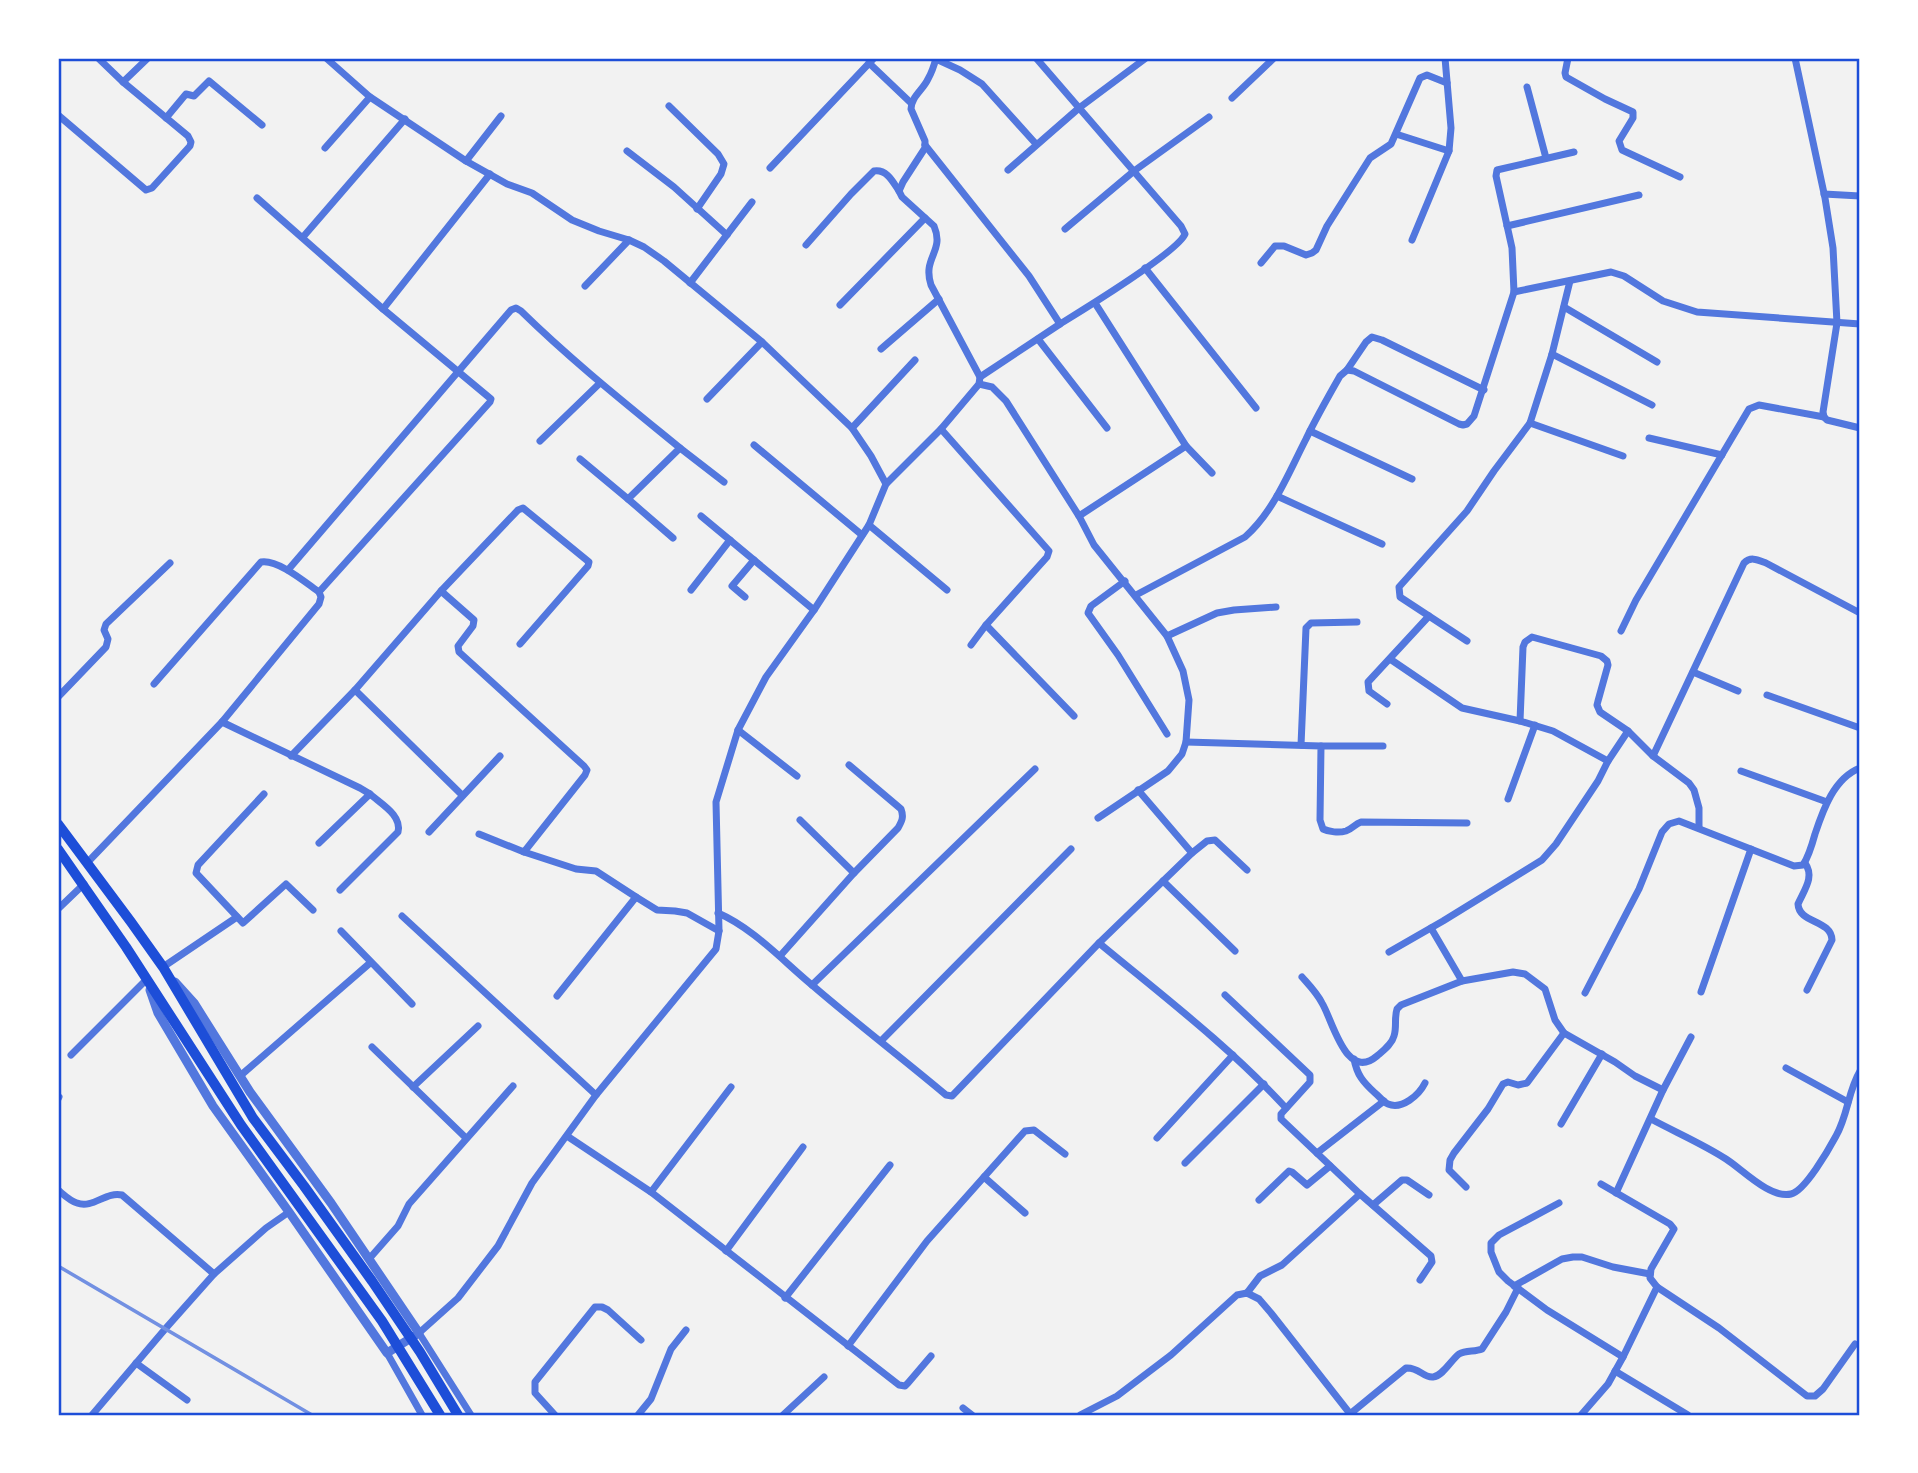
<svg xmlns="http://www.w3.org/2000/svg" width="1918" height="1473" font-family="'Times New Roman',serif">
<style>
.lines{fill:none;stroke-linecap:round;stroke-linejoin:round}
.minor{stroke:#5277de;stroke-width:7}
.tertiary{stroke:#5277de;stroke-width:9}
.trunk{stroke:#1d4ed8;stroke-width:10}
.rail{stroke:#7290e2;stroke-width:3.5}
.neatline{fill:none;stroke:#1d4ed8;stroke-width:2.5}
</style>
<rect width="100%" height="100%" fill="#f2f2f2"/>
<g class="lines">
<g class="minor">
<polyline points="326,58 370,97 466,161 507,184 532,193 572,220 599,231 629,240 644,247 664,261 762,342 852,428 871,456 886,484"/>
<path d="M1036,58l145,168 4,8c-7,18 -104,77 -125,90"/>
<polyline points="1568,58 1565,73 1566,77 1605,99 1633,112 1633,118 1619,141 1622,150 1680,177"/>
<polyline points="1795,58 1825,198 1833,248 1837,323 1823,412 1824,417 1827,420 1860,428"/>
<polyline points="936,59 960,70 982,84 1036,144"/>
<polyline points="869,63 911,103"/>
<polyline points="123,82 148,58"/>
<polyline points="1527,87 1546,158"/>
<polyline points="1232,98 1274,58"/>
<polyline points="669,106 718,154 724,164 721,174 697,209"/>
<polyline points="58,115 146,190 152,188 190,146 191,142 188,136 123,82 98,58"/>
<polyline points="166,118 186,94 194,96 209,81 262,125"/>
<polyline points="1396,134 1449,151"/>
<polyline points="925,145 1029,276 1060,324 980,377"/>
<polyline points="325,148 370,97"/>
<polyline points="627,151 674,187 727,235"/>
<polyline points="466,161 501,116"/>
<polyline points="770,168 874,58"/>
<polyline points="1008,170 1079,108 1146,58"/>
<polyline points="1824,194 1860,196"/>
<polyline points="257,198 383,309 491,399 490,402 319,592"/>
<polyline points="1507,226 1639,195"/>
<polyline points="1065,229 1134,171 1209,117"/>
<polyline points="303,237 405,119"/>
<polyline points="1412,240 1449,151 1451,128 1445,58"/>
<path d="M806,245l45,-51 23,-23c13,-2 19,11 25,20"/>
<polyline points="1261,263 1275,246 1284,246 1306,255 1312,253 1316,250 1327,226 1370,158 1391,144 1420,78 1427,75 1447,83"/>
<polyline points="1145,268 1256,408"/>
<polyline points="690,283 752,202"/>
<polyline points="585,286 629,240"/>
<polyline points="1514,292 1611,272 1624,276 1663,301 1697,312 1860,324"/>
<polyline points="1095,303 1186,446 1212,473"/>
<polyline points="840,305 925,218"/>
<polyline points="1564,307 1657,362"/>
<polyline points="383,309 490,174"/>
<polyline points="1038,339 1107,428"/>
<polyline points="881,349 939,299"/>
<polyline points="1552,354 1652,405"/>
<polyline points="1347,370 1366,342 1372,337 1382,340 1484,390"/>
<polyline points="979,384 992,387 1006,401 1079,516 1094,545 1167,636 1183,671 1189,700 1186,742 1182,754 1168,771 1098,818"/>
<polyline points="707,399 762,342"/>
<polyline points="1530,423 1623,456"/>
<polyline points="852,428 915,360"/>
<polyline points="941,429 1049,551 1047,557 986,625 971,645"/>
<polyline points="1310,431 1412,479"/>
<polyline points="1649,438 1722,455"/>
<polyline points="540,441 600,383"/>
<polyline points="754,445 862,535"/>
<polyline points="680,448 724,482"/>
<polyline points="580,459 628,499"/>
<polyline points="1277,496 1382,544"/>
<polyline points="701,516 814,610"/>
<polyline points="1079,516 1186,446"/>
<polyline points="869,525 947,590"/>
<path d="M288,570l223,-260 5,-2 5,3c50,49 104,92 159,137l-52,51 45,39"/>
<polyline points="1125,581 1091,606 1088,613 1118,655 1167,734"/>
<polyline points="691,590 730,540"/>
<polyline points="441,591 474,620 473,626 458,646 459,652 584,766 587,770 585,775 524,852 479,834"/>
<path d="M1136,595l109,-58c29,-26 43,-63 61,-98 10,-21 22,-42 34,-63l7,-6 7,1 105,53 4,1 4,-1 7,-8 40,-124 -2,-44 -16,-72 1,-6 77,-18"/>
<polyline points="745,597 732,586 754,560"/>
<polyline points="986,625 1074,716"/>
<polyline points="1621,631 1636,600 1749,409 1759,405 1824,417"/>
<polyline points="1167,636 1217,613 1234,610 1276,607"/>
<polyline points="1467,641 1400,597 1399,587 1467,511 1494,471 1530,423 1552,354 1570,281"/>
<polyline points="1390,659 1462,708 1520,721 1553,731 1608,761"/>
<polyline points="1693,672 1738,691"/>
<polyline points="355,690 462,795"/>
<polyline points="1767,695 1860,728"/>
<polyline points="58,697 106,647 108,639 104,630 106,624 170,563"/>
<polyline points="1387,704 1369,691 1368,682 1429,616"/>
<polyline points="1520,721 1523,647 1525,642 1532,637 1601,656 1607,661 1608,665 1598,701 1597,705 1600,712 1628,731 1653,756 1689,783 1694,790 1699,808 1699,828"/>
<polyline points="222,722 360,788 370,794 319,843"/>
<polyline points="738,730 797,776"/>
<path d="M1186,742l135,4 -1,74 3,9c6,3 16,4 23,2 6,-2 9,-7 15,-9l106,1"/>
<polyline points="1301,745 1306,628 1311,623 1357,622"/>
<polyline points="1321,746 1383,746"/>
<polyline points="291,756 355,690 441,591 518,510 523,508 589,562 588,566 520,644"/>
<path d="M1653,756l91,-193c7,-7 14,-3 22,0l94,50"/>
<polyline points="1741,771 1827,802"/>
<polyline points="1138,790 1192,853 1207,841 1215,840 1247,870"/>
<polyline points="264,794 198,865 196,873 243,923 286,884 313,910"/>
<polyline points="1508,799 1535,725"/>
<polyline points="800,820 854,873"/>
<polyline points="429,832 500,756"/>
<polyline points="524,852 576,869 596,871 636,897 557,996"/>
<path d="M87,863l135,-141 97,-118 2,-7 -2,-5c-13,-9 -41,-33 -58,-30l-107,122"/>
<path d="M1805,863c10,14 -1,27 -7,41 1,20 33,15 34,36l-25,50"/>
<polyline points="1163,881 1235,951"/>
<path d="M340,890l58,-58c4,-17 -17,-28 -28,-38"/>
<polyline points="636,897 657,910 675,911 687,913 719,931"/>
<polyline points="58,909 84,884"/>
<path d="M718,913c35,15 65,48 94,72 44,38 90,73 134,110l6,1 147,-153 93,-90"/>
<polyline points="402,916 596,1095"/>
<polyline points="1431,928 1462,981 1513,972 1525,974 1545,989 1555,1020 1564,1033 1615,1062 1635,1076 1663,1090 1691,1037"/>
<polyline points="341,931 412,1004"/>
<path d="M1099,943c64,53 131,104 187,165"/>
<polyline points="1389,952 1443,921 1542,860 1556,844 1598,781 1608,761 1628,731"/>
<path d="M780,956l74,-83 44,-45c4,-7 6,-11 3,-19l-52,-44"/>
<polyline points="163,967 237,917"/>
<path d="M1302,977c7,8 15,16 20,26 11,18 24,79 55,53 7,-6 15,-12 17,-20 3,-9 0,-18 3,-27l4,-4 61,-24"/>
<polyline points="812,985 1035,769"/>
<polyline points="1701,992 1751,849"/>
<path d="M1585,993l54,-104 23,-57 7,-8 10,-3 115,45 9,-1c6,-9 9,-20 12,-31 8,-24 19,-56 45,-66"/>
<polyline points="1225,995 1310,1075 1310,1082 1281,1114 1281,1119 1360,1194 1431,1256 1432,1262 1420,1280"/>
<polyline points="881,1041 1071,849"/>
<polyline points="372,1047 466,1138"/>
<polyline points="71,1055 147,979"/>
<path d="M1354,1059c3,16 9,23 21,34 4,3 8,9 13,11 14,6 31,-9 37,-21"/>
<polyline points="1786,1068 1848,1102"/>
<polyline points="240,1076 370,963"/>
<polyline points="413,1087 478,1026"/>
<polyline points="58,1099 59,1097"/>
<path d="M1651,1119c24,13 52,25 75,40 16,10 44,40 65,35 14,-3 38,-45 45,-58 12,-21 12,-45 24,-65"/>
<polyline points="1561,1124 1602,1054"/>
<polyline points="567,1136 651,1192 899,1385 905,1386 908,1383 931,1356"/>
<polyline points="1157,1138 1233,1055"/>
<polyline points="1317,1153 1384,1101"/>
<polyline points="1185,1163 1264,1084"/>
<polyline points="984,1177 1025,1213"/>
<polyline points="1466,1187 1449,1170 1450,1160 1454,1153 1488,1109 1503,1084 1508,1082 1518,1085 1527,1083 1564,1033"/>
<path d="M58,1190c6,5 12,11 19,13 16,6 29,-12 45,-8l92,79"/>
<polyline points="651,1192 731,1087"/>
<polyline points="1616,1193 1663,1090"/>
<polyline points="1259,1200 1289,1171 1292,1172 1307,1185 1330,1166"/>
<polyline points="1559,1203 1499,1235 1491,1243 1491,1252 1499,1272 1508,1281 1547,1310 1623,1357"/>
<polyline points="1373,1205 1402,1180 1407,1180 1429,1195"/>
<polyline points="726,1251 803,1147"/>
<polyline points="369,1259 398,1226 409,1204 513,1086"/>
<polyline points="1514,1286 1562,1259 1573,1257 1582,1257 1613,1267 1650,1274"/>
<polyline points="1657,1287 1719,1328 1807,1396 1815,1396 1823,1389 1855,1344"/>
<polyline points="1247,1293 1260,1276 1282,1265 1360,1194"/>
<polyline points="785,1298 890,1165"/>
<polyline points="848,1346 927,1241 1025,1131 1034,1130 1065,1154"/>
<polyline points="387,1353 422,1415"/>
<polyline points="136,1363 187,1400"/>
<polyline points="1615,1371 1688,1415"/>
<polyline points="963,1408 972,1415"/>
<path d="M1350,1414l56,-46c13,-1 17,10 27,9 10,-1 18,-17 26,-23 7,-4 16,-2 23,-5l24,-37 12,-24"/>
<polyline points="92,1415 166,1328 214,1274 266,1228 289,1212"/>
<path d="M471,1415l-52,-82 39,-35 40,-52 34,-63 64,-88 120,-146 3,-18 -3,-129 22,-72 28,-53 48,-67 55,-85 17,-41 55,-55 38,-45 1,-7 -49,-92c-9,-28 14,-33 3,-59l-32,-29 -3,-6 4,-9 22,-34v-7l-14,-32c0,-12 12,-19 17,-30 4,-7 6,-13 8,-21"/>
<polyline points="555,1415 535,1393 535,1382 595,1307 602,1307 608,1310 641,1340"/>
<polyline points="638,1415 651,1399 671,1349 686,1330"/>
<polyline points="783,1415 824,1377"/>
<polyline points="1080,1415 1117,1396 1171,1355 1237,1295 1247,1293 1259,1299 1271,1313 1351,1415"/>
<polyline points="1581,1415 1608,1384 1623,1357 1657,1287 1650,1278 1651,1269 1674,1229 1670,1224 1601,1184"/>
</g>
<polyline class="tertiary" points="150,990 158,1013 213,1106 289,1212 387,1353 419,1333 331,1203 250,1092 194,1003 175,982"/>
<g class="trunk">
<polyline points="58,824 131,922 163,967 253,1118 304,1186 372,1281 420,1352 458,1415"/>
<polyline points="58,849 126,947 241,1125 382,1321 440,1415"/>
</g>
<polyline class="rail" points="58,1266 312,1415"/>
</g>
<rect width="1918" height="1473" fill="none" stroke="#ffffff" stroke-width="119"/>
<rect x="60" y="60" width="1798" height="1354" class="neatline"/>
</svg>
